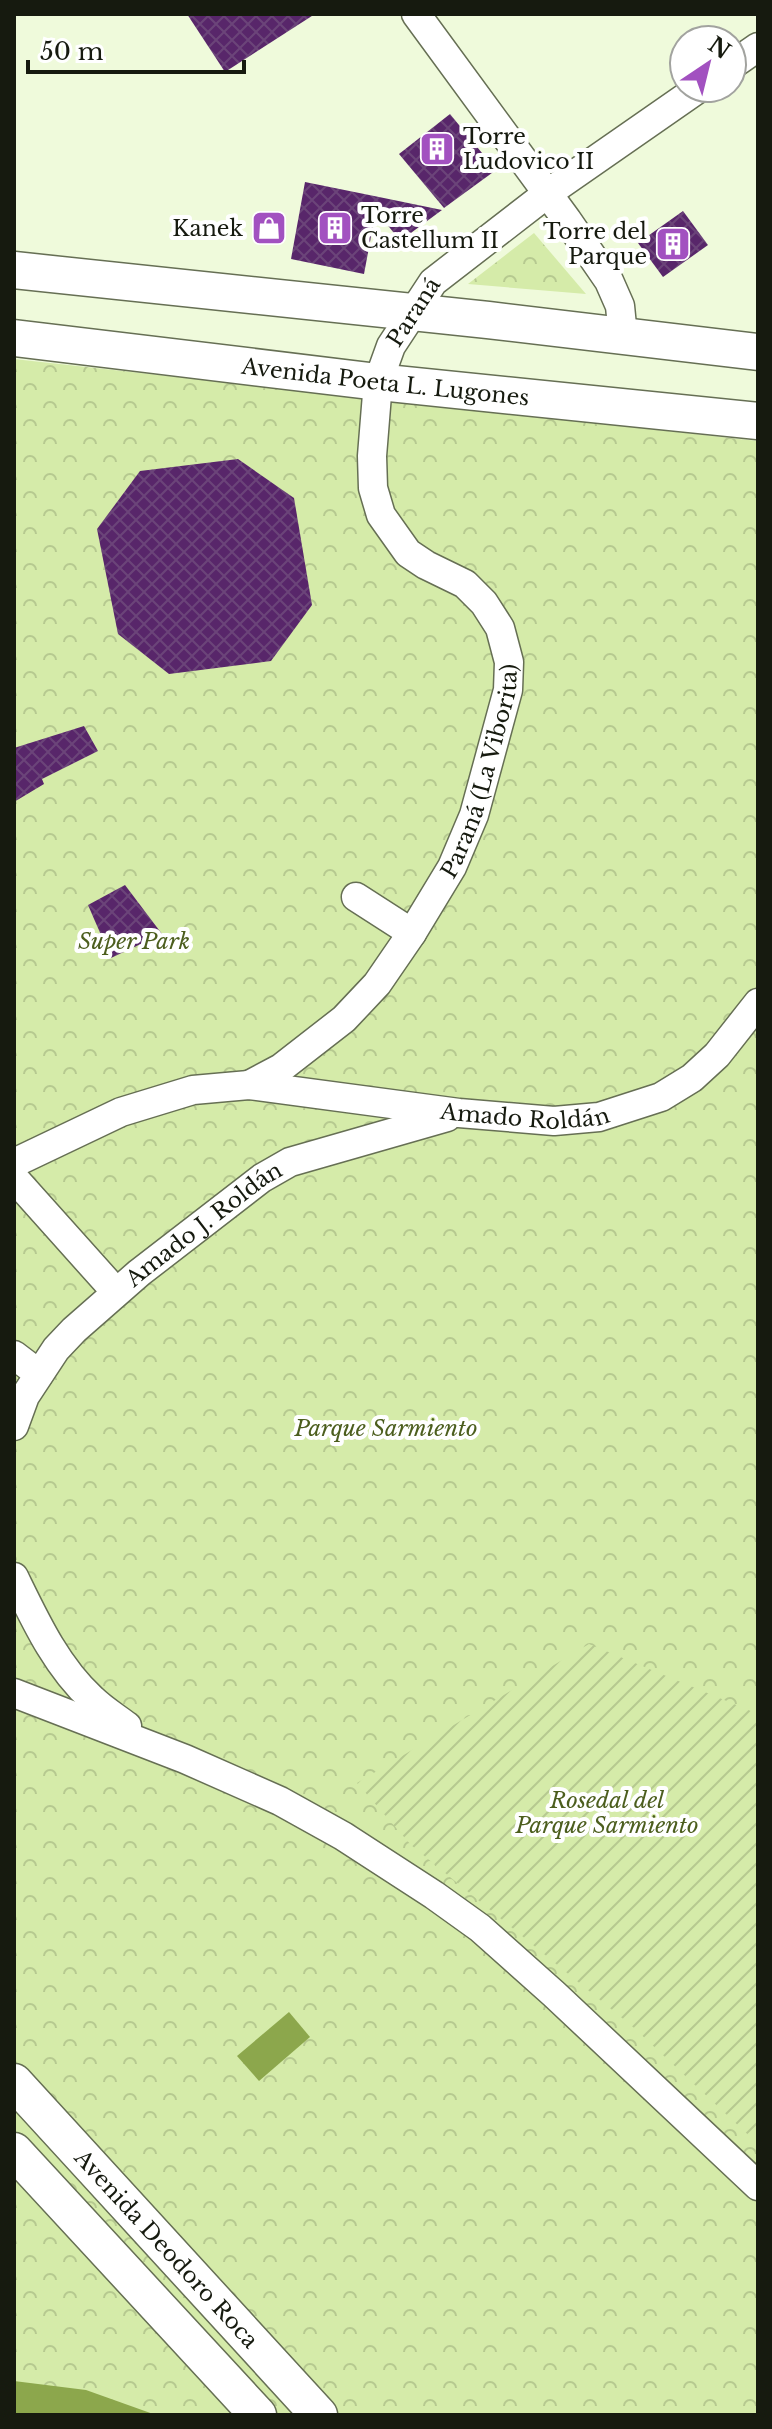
<svg xmlns="http://www.w3.org/2000/svg" width="772" height="2429" font-family="'Libre Baskerville',serif">
<style>
.park{fill:url(#park-crowns)}
.garden{fill:url(#garden-furrows)}
.water{fill:#8ca74c}
.building{fill:url(#building-cross-hatch)}
.lines{fill:none;stroke-linecap:round;stroke-linejoin:round}
.minor-casing{stroke:#666f54;stroke-width:31}
.major-casing{stroke:#666f54;stroke-width:39}
.minor{stroke:#fff;stroke-width:28}
.major{stroke:#fff;stroke-width:36}
.labels{text-anchor:middle;dominant-baseline:central;stroke-width:8;stroke-linejoin:round;paint-order:stroke}
.poi-label{font-size:22px;fill:#161a0f;stroke:#fff;text-anchor:start}
.street-label{font-size:22px;fill:#161a0f;stroke:#fff}
.park-label{font-size:22px;font-style:italic;fill:#4c5e1e;stroke:#fff}
</style>
<defs>
<pattern id="park-crowns" width="20" height="18" patternUnits="userSpaceOnUse" patternTransform="scale(2)"><rect width="20" height="18" fill="#d5eba9"/><path d="M2 6a3 3 0 1 1 6 0M12 15a3 3 0 1 1 6 0" fill="none" stroke="#b6c990"/></pattern>
<pattern id="garden-furrows" width="10" height="10" patternUnits="userSpaceOnUse" patternTransform="scale(2)"><rect width="10" height="10" fill="#d5eba9"/><path d="M-1 1l2-2M0 10L10 0M9 11l2-2" fill="none" stroke="#b6c990"/></pattern>
<pattern id="building-cross-hatch" width="8" height="8" patternUnits="userSpaceOnUse" patternTransform="scale(2)"><rect width="8" height="8" fill="#58266a"/><path d="M0 0l8 8M0 8l8-8" fill="none" stroke="#6b4479"/></pattern>
</defs>
<rect width="100%" height="100%" fill="#effadb"/>
<g class="park">
<polygon points="534,233 586,294 468,284"/>
<polygon points="14,359 758,441 758,2415 14,2415"/>
</g>
<polygon class="garden" points="589,1644 758,1714 758,2144 633,2027 411,1845 357,1783"/>
<g class="water">
<polygon points="289,2012 310,2037 259,2081 237,2056"/>
<polygon points="14,2381 86,2390 156,2415 14,2415"/>
</g>
<g class="building">
<polygon points="187,14 315,14 225,72"/>
<polygon points="450,114 496,170 444,208 399,154"/>
<polygon points="305,182 379,197 442,210 400,241 376,210 364,274 291,259"/>
<polygon points="683,211 708,245 663,277 638,243"/>
<polygon points="238,459 294,498 312,605 271,661 169,674 118,634 97,529 140,471"/>
<polygon points="84,726 98,751 42,779 44,784 14,802 14,748"/>
<polygon points="125,885 162,934 111,958 88,905"/>
</g>
<g class="lines">
<g class="minor-casing">
<g id="minor">
<polyline points="416,14 567,220 609,281 620,306 623,336"/>
<polyline points="732,65 758,47"/>
<polyline points="356,897 412,933"/>
<path id="s1" d="M249,1085l32,-17 63,-49 33,-35 35,-51 40,-66 22,-52 34,-125 1,-28 -9,-34 -16,-25 -19,-19 -39,-19 -18,-12 -27,-38 -8,-27 -1,-32 6,-74 13,-36 42,-64 115,-89 151,-105"/>
<path id="s2" d="M14,1163l107,-51 72,-22 56,-5 210,28 95,8 45,-4 62,-20 31,-19 25,-23 41,-52"/>
<polyline points="14,1178 116,1292"/>
<polyline points="14,1355 39,1374"/>
<path id="s3" d="M14,1426l11,-30 31,-47 18,-19 65,-57 123,-95 28,-16 157,-45"/>
<path d="M14,1577c21,43 42,89 78,122 10,10 23,18 35,27"/>
<polyline points="14,1693 185,1759 280,1801 343,1836 434,1895 480,1928 554,1994 758,2186"/>
</g>
</g>
<g class="major-casing">
<g id="major">
<polyline points="14,270 488,320 758,352"/>
<path id="s4" d="M14,338l364,44 380,39"/>
<path id="s5" d="M14,2082l305,333"/>
<polyline points="14,2151 258,2415"/>
</g>
</g>
<use href="#minor" class="minor"/>
<use href="#major" class="major"/>
</g>
<defs>
<g id="building-square" transform="scale(1.8)"><rect x="-9" y="-9" width="18" height="18" rx="4" fill="#a251c0" stroke="#fff"/><path d="M-4-6H4V6H1V3H-1V6H-4ZM-2.5-4.3h1.7v1.8h-1.7ZM.8-4.3h1.7v1.8H.8ZM-2.5-1h1.7V.8h-1.7ZM.8-1h1.7V.8H.8Z" fill="#fff"/></g>
<g id="shop-square" transform="scale(1.8)"><rect x="-9" y="-9" width="18" height="18" rx="4" fill="#a251c0" stroke="#fff"/><path d="M-5-2.5h2.3a2.7 3.5 0 0 1 5.4 0H5L5.5 6h-11ZM-1.5-2.5h3a1.5 2.3 0 0 0-3 0Z" fill="#fff"/></g>
</defs>
<g fill-rule="evenodd">
<use href="#building-square" x="437" y="149"/>
<use href="#shop-square" x="269" y="228"/>
<use href="#building-square" x="335" y="228"/>
<use href="#building-square" x="673" y="244"/>
</g>
<g class="labels">
<g class="poi-label">
<text x="463" y="136">Torre<tspan x="463" dy="25">Ludovico II</tspan></text>
<text x="361" y="215">Torre<tspan x="361" dy="25">Castellum II</tspan></text>
<text x="243" y="228" text-anchor="end">Kanek</text>
<text x="647" y="231" text-anchor="end">Torre del<tspan x="647" dy="25">Parque</tspan></text>
</g>
<g class="street-label">
<text stroke="none"><textPath href="#s1" startOffset="934">Paraná</textPath></text>
<text stroke="none"><textPath href="#s4" startOffset="374">Avenida Poeta L. Lugones</textPath></text>
<text stroke="none"><textPath href="#s1" startOffset="404">Paraná (La Viborita)</textPath></text>
<text stroke="none"><textPath href="#s2" startOffset="528">Amado Roldán</textPath></text>
<text stroke="none"><textPath href="#s3" startOffset="282">Amado J. Roldán</textPath></text>
<text stroke="none"><textPath href="#s5" startOffset="226">Avenida Deodoro Roca</textPath></text>
</g>
<g class="park-label">
<text x="134" y="941">Super Park</text>
<text x="386" y="1428">Parque Sarmiento</text>
<text x="607" y="1800">Rosedal del<tspan x="607" dy="25">Parque Sarmiento</tspan></text>
</g>
</g>
<rect width="772" height="2429" fill="none" stroke="#161a0f" stroke-width="32"/>
<g transform="translate(708 64) rotate(35)"><circle r="38" fill="#ffffff" stroke="#a2a39f" stroke-width="2"/>
<path d="M0-6L14 30L0 20L-14 30Z" fill="#a251c0"/>
<text y="-12" font-size="22" font-weight="bold" text-anchor="middle" fill="#161a0f">N</text>
</g>
<path d="M28 60v12h216v-12" fill="none" stroke="#161a0f" stroke-width="4"/>
<text x="40" y="60" font-size="24" fill="#161a0f" stroke="#ffffff" stroke-width="6" paint-order="stroke">50 m</text>
</svg>
